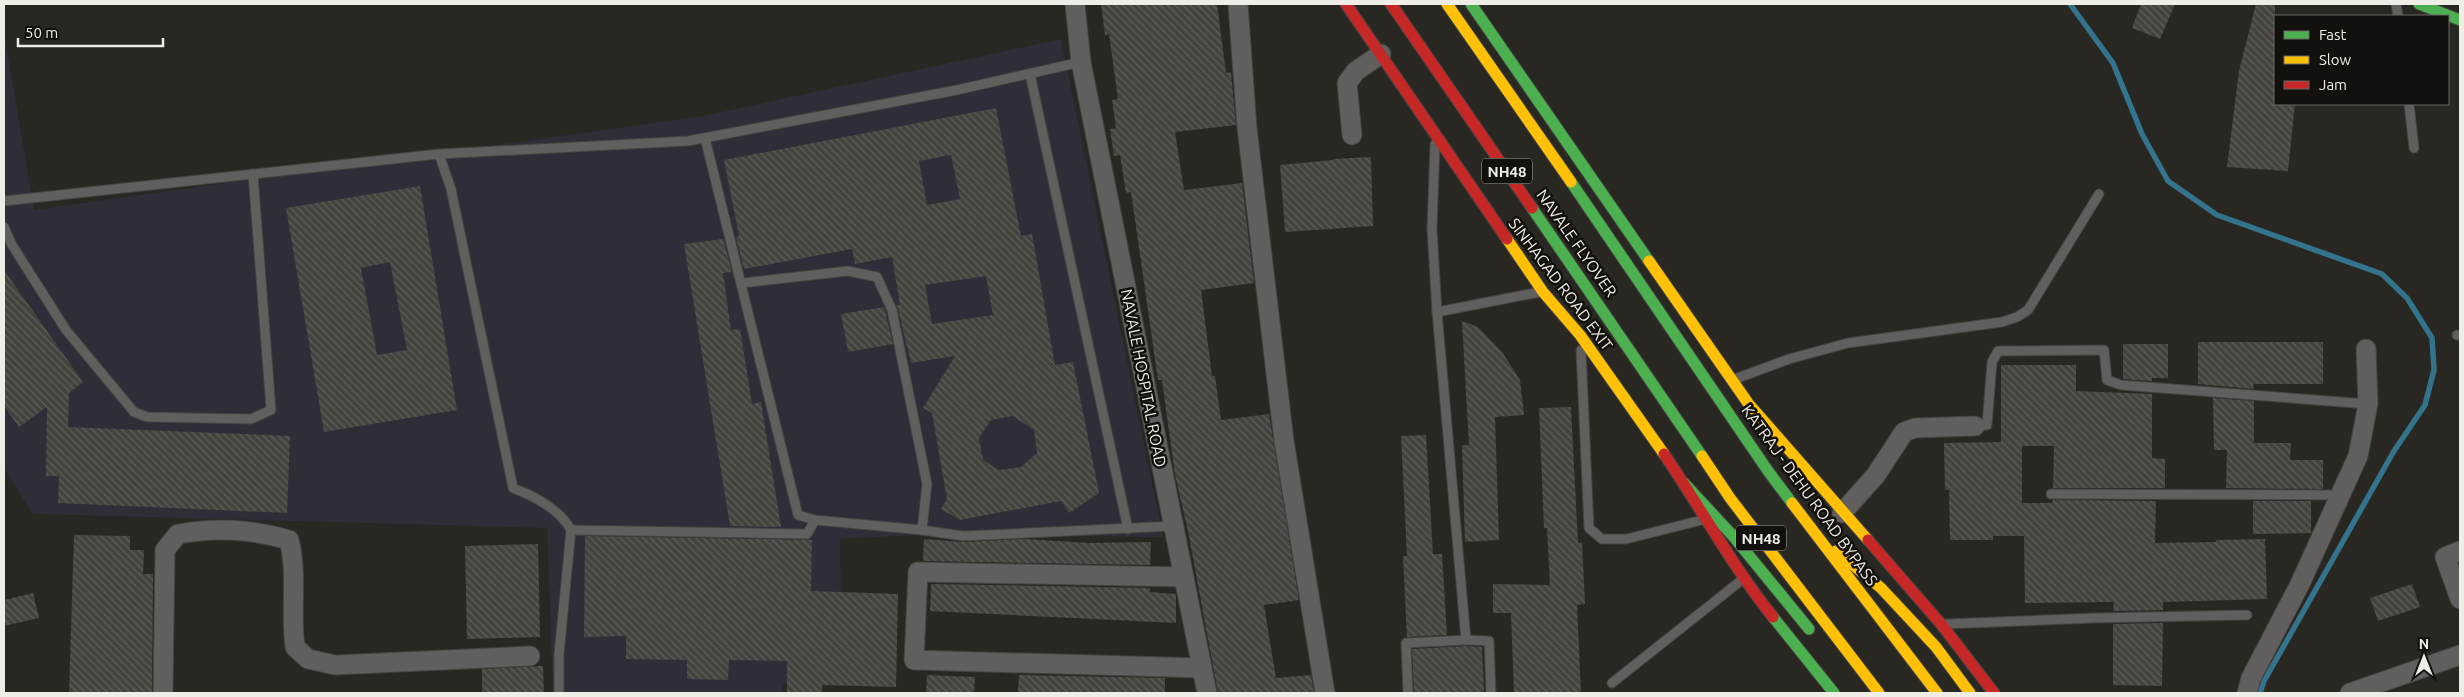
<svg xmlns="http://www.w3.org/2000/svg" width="2464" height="697" font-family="Ubuntu,sans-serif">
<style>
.education{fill:#322b38}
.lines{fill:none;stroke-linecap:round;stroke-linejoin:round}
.stream{stroke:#33738c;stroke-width:5.5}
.building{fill:url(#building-back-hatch);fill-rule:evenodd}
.lane-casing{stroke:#43423e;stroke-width:11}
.street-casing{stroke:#43423e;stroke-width:21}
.fast-casing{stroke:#43423e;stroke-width:13}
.slow-casing{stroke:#43423e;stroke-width:13}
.jam-casing{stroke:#43423e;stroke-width:13}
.lane{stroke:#605f5d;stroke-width:9}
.street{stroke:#605f5d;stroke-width:19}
.fast{stroke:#4caf50;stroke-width:11}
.slow{stroke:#ffc107;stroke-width:11}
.jam{stroke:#c62828;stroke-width:11}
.labels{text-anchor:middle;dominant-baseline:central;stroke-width:5;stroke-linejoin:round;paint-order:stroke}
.shield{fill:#13110d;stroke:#aeaba6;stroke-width:1}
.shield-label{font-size:15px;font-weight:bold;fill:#f0ede7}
.street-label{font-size:16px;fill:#f0ede7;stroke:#13110d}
</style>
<defs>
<pattern id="building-back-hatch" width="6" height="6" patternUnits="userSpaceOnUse" patternTransform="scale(1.25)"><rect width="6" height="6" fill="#44433e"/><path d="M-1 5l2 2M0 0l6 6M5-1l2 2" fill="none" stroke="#5f5e5a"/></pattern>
</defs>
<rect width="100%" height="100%" fill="#282722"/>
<polygon class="education" points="4,32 34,210 703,116 1061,39 1163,537 917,535 840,539 842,683 783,684 783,693 553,693 547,528 33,514 4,468"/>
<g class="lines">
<polyline class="stream" points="2070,4 2113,63 2142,134 2168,181 2217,215 2382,274 2407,298 2432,338 2434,370 2425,405 2394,451 2264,681 2260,693"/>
</g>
<g class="building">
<polygon points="1101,4 1217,4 1226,73 1231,72 1236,125 1175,132 1184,190 1242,183 1254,283 1201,290 1212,376 1215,376 1221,420 1269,414 1299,600 1264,605 1276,678 1311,675 1314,693 1218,693 1188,531 1175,475 1162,380 1158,380 1131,192 1126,193 1120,155 1114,156 1110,129 1116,128 1112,100 1118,99 1109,34 1105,35"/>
<polygon points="2141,4 2175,4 2160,39 2132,28"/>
<polygon points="2256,4 2275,4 2275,104 2295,104 2288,171 2227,167 2239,71"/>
<path d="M996,108l25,128 11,-2 23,131 18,-3 26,131 -30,20 -8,-12 -101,19 -19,-11 6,-10 -15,-86 -9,-5 32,-52 -44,7 -14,-58h3l-8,-48 -37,7 -3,-15 -108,20 -8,-32 3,-1 -15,-76zM951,155l9,44 -33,6 -8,-44zM986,276l7,39 -61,9 -7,-39zM1013,416l21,14 3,23 -16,14 -22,3 -16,-10 -4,-22 12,-18z"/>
<polygon points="1371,157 1373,226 1285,232 1280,165 1333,160 1333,159"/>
<path d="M420,186l37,224 -133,22 -38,-224zM390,262l17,88 -30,5 -16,-87z"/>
<polygon points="723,239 732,272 723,273 731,330 740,329 752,404 761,402 781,527 730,526 684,244"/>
<polygon points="4,270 83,382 69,393 68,427 290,436 287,513 58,503 59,476 46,476 47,407 19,427 4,406"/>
<polygon points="884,307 893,344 848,352 841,314"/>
<polygon points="1462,321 1478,327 1502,352 1520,380 1524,415 1495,417 1499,540 1465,542 1462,445 1469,445"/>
<polygon points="2198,342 2323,342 2323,384 2253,384 2254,389 2198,384"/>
<polygon points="2123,344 2168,344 2168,378 2152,378 2152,381 2123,379"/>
<polygon points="2001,365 2076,365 2076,391 2152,394 2152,458 2165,459 2165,488 2053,488 2054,446 2022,446 2022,503 2052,503 2053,500 2156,501 2155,543 2216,542 2216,540 2265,539 2267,599 2163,602 2163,610 2113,611 2114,602 2025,603 2024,536 1993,536 1993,540 1950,540 1949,490 1945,490 1944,443 2001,442"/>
<polygon points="2213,398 2254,401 2254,443 2291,443 2290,460 2323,460 2323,489 2226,488 2227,450 2214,450"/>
<polygon points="1571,407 1578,543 1582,542 1585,604 1577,605 1581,693 1514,693 1511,613 1493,613 1493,584 1550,585 1547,528 1544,528 1539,408"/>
<polygon points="1426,435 1433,554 1442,554 1447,635 1407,637 1403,556 1407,556 1401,436"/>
<polygon points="2253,501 2311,501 2311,533 2253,534"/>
<polygon points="74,535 130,536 130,550 144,550 143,574 153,574 152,693 69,693"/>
<polygon points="585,536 812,540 811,591 898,594 896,687 822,685 822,693 787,693 787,661 729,660 728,680 687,679 687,660 626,659 626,636 584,637"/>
<polygon points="924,539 963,542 1025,539 1089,543 1151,542 1150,565 923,561"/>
<polygon points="538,544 540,637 467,639 465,546"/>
<polygon points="931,584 1150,588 1150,592 1176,594 1176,623 930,611"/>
<polygon points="2412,584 2420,607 2378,621 2370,598"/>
<polygon points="33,593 39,618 4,626 4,600"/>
<polygon points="2163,623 2162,686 2113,685 2113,624"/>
<polygon points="1466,646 1482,647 1484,693 1414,693 1412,649"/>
<polygon points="540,666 543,666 544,693 482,693 482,669"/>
<polygon points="927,675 975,677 974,693 926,693"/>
<polygon points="1019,675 1165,678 1165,693 1018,693"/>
</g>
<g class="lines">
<g class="lane-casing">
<g id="lane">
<polyline points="2396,4 2398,16"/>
<polyline points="1030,74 1128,529"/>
<polyline points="2409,104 2414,148"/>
<polyline points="705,138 798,515 815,520 922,530 927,484 892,310 877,277 848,271 742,283"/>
<polyline points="1435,144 1432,229 1437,312 1466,640 1489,641 1491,693"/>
<path d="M439,154l12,35 62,299c21,8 47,22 58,42"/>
<polyline points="4,201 439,154 688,141 957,90 1081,62"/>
<polyline points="4,227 12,245 66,330 134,412 147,417 251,419 271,410 253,174"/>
<polyline points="1437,312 1540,292"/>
<polyline points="2457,335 2460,335"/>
<polyline points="1581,350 1589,528 1602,539 1626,539 1702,520"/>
<polyline points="1735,379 1789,359 1848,343 2002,322 2017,317 2028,310 2099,194"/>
<polyline points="1975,426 1987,425 1992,362 1998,351 2104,350 2107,380 2121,385 2368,404"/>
<polyline points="2051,494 2340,495"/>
<polyline points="922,530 963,536 1174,526"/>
<polyline points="1946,624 2094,618 2247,615"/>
<polyline points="1612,683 1743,579"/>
<polyline points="559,693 559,654 571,530 807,534 815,520"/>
<polyline points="1408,693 1406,643 1466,640"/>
</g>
</g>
<g class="street-casing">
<g id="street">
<polyline points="1075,4 1081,62 1207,693"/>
<polyline points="1238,4 1247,128 1284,441 1325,693"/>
<polyline points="1352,135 1347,83 1356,71 1381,54"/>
<polyline points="1842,513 1876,475 1904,432 1915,428 1975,426"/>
<polyline points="2460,551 2445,557 2460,599"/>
<polyline points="1184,577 918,572 914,660 1202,668"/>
<path d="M163,693l2,-143 13,-16c40,-7 71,-5 111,6 9,34 1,72 6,107l13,12 27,6 195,-9"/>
<polyline points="2247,693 2251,678 2300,584 2358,456 2368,404 2366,349"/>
<polyline points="2350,693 2460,655"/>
</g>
</g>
<g class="fast-casing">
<g id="fast">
<polyline points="1471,4 1649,261"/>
<polyline points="2419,4 2460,20"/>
<polyline points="1571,182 1768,471 1792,503"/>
<polyline points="1532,208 1702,456"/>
<polyline points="1684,483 1733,536 1809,629"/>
<polyline points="1773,617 1834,693"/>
</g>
</g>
<g class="slow-casing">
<g id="slow">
<polyline points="1447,4 1571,182"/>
<polyline points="1507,239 1543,292 1580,335 1664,454"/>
<polyline points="1649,261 1748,403 1868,540"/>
<polyline points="1702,456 1730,498 1879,693"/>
<polyline points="1792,503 1937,693"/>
<polyline points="1836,551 1881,588 1936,647 1970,693"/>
</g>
</g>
<g class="jam-casing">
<g id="jam">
<polyline points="1346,4 1507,239"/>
<polyline points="1391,4 1532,208"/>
<path d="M1664,454c37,54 68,112 109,163"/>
<polyline points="1868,540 1941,624 1994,693"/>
</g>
</g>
<use href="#lane" class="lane"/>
<use href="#street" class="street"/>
<use href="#fast" class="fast"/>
<use href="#slow" class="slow"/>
<use href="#jam" class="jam"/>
</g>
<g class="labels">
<g class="shield">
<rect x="1482" y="158.5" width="50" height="25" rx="4"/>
<rect x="1736" y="525.5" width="50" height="25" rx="4"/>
</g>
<g class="shield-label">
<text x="1507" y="171">NH48</text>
<text x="1761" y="538">NH48</text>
</g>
<g class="street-label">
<text transform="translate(1577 243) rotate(55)">NAVALE FLYOVER</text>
<text transform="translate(1561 284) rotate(53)">SINHAGAD ROAD EXIT</text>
<text transform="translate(1144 378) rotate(79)">NAVALE HOSPITAL ROAD</text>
<text transform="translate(1810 495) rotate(54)">KATRAJ - DEHU ROAD BYPASS</text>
</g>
</g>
<rect width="2464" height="697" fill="none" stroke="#f0ede7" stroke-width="10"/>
<rect x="2274" y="15" width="175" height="90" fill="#13110d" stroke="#6b6964"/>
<rect x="2284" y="31" width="25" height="8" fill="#4caf50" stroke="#6b6964"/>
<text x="2319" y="40" font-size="15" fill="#f0ede7">Fast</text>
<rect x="2284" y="56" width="25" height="8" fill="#ffc107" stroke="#6b6964"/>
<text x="2319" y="65" font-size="15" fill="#f0ede7">Slow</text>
<rect x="2284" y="81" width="25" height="8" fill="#c62828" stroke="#6b6964"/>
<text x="2319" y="90" font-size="15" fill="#f0ede7">Jam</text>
<g transform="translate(2424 657)" stroke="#13110d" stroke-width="4" paint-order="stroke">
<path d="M0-4L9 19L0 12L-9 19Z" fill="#f0ede7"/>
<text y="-8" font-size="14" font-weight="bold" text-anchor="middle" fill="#f0ede7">N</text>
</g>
<path d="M18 38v8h145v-8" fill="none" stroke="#f0ede7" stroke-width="2.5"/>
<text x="25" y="38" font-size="15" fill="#f0ede7" stroke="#13110d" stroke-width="4" paint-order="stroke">50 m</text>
</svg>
